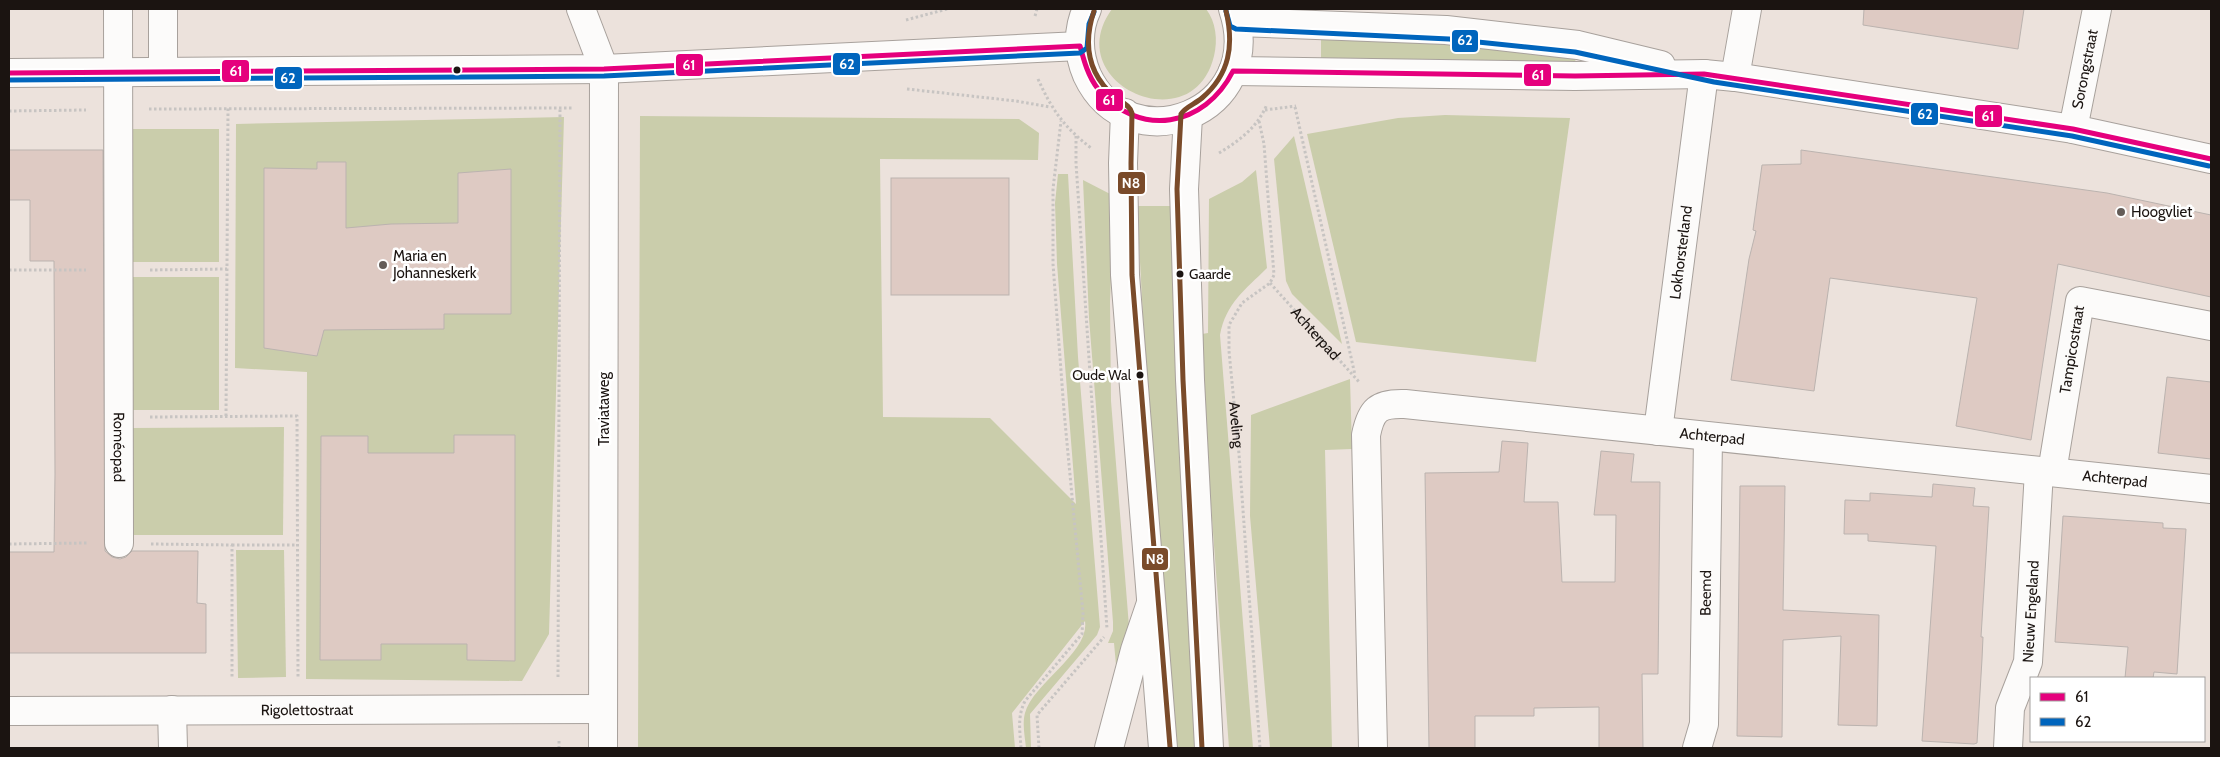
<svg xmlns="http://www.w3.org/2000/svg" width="2220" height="757" font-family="Cabin,sans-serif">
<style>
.green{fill:#cacdab}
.building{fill:#decac3;stroke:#bbb3af}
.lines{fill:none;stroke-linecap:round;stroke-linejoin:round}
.minor-casing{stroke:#a8a19c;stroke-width:30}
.major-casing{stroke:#a8a19c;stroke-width:30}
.path{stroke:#c7c4c2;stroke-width:3;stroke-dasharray:2.5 2.5;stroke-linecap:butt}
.minor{stroke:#fcfbfa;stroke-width:28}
.major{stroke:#fcfbfa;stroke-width:28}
.bus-1-casing{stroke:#fff;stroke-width:9}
.bus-2-casing{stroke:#fff;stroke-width:9}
.bus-3-casing{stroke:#fff;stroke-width:9}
.bus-1{stroke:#e5007d;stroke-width:5}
.bus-2{stroke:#0065bd;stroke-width:5}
.bus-3{stroke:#7a4b2a;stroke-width:5}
.bus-dot{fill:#1b1411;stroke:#fff;stroke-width:2}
.poi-dot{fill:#645c58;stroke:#fff;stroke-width:2}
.labels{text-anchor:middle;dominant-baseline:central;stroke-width:5;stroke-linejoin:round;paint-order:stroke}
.bus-label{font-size:14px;fill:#1b1411;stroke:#fff;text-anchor:start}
.street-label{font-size:15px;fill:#1b1411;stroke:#fff}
.poi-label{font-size:15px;fill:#1b1411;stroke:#fff;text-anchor:start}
.line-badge{stroke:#fff;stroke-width:2}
.badge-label{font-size:14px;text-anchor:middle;font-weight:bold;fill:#fff}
</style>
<rect width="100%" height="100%" fill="#ece2dc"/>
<g class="green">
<path d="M1112,9h94c10,13 12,31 8,47 -21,88 -156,27 -102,-47z"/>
<polygon points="1321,35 1431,41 1563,55 1575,59 1576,63 1321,61"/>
<polygon points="1445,115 1570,118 1536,362 1356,342 1307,134 1398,118"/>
<path d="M640,116l379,3 20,14 -1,27 -158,-1 3,258 107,1 86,86 -19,-240 -2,-61 3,-29h10l10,183 22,270 -3,8 -67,79 1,34h-5c-1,-11 -4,-24 -1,-35 8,-30 65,-61 60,-92l-73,92 3,35h-377z"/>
<polygon points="564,117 549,634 522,681 306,679 307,372 235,368 236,124"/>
<rect x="130" y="129" width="89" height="133"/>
<polygon points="1294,136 1342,344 1292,294 1286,281 1274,159"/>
<path d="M1256,170l11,98c-22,22 -41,35 -47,67l33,413h-24l-19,-257 -8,-157 6,-1 1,-134 33,-17z"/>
<polygon points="1083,180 1114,196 1110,302 1111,401 1130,639 1122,660 1116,665 1114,643 1108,643 1113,631 1113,622 1089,318"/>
<polygon points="1137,206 1175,206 1197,748 1176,748 1149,428"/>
<rect x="130" y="277" width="89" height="133"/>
<polygon points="1350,379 1352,449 1325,450 1332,748 1270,748 1250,516 1251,415"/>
<polygon points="284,427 283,535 131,535 131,428"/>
<polygon points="236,550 284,550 286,677 238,678"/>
</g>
<g class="building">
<polygon points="1864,9 2024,9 2018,49 1863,25"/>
<polygon points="9,150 103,150 105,551 112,557 120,559 126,557 132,551 198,551 197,603 206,604 206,653 9,653 9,552 54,552 55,474 54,261 30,261 30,200 9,200"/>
<polygon points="1801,150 2107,193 2211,215 2211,297 2058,264 2031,440 1956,426 1977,298 1830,278 1814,391 1731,380 1749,259 1756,231 1753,230 1762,165 1801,164"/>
<polygon points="317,162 346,162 346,228 391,224 458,223 458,173 511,169 511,314 444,314 444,329 324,330 317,356 264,348 264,168 317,169"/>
<rect x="891" y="178" width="118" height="117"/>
<polygon points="2167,377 2211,382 2211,459 2158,453"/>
<polygon points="454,435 515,435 515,661 467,660 467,644 381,644 381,660 320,660 321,436 368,436 368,453 454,453"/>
<polygon points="1502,441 1528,443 1524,502 1558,502 1562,582 1615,582 1616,515 1594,515 1601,451 1634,454 1631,482 1660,482 1658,674 1642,674 1643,748 1599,748 1599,707 1534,708 1534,716 1475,716 1475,748 1429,748 1425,473 1499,472"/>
<polygon points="1933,484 1975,488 1973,506 1989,507 1981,637 1983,637 1982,659 1977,743 1974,744 1922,741 1936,546 1868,541 1868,534 1844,534 1845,500 1870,501 1870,493 1932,497"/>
<polygon points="1740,486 1785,486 1783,610 1879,615 1877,726 1838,725 1841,636 1783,640 1782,737 1737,736"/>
<polygon points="2063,516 2163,523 2163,528 2186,529 2177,674 2154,672 2153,678 2125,678 2128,647 2055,642"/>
</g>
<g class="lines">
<g class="minor-casing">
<g id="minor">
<path id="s3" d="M118,9l1,534"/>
<polyline points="163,9 163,71"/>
<polyline points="581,9 604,69 603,748"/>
<polyline points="1237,22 1446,30 1578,45 1661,65"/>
<polyline points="1233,71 1575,76 1704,74 1735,77 2073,129 2211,159"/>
<polyline points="9,73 604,69 1080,46"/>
<polyline points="1735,77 1747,9"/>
<path id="s4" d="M2073,129l24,-120"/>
<path id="s5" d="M1658,431l46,-357"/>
<path id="s6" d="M2052,472l28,-171 131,25"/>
<polyline points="172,710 173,748"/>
<path id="s7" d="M9,711l594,-2"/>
<polyline points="1109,748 1135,650 1151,603"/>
<path id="s8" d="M1373,748l-7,-313c5,-25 12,-32 39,-31l806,85"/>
<path id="s9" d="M1697,748l7,-24 4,-287"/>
<path id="s10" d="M2008,748l2,-40 18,-46 11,-191"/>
</g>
</g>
<g class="major-casing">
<g id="major">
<path d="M1087,9c-10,21 -9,45 0,66 42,90 181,38 146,-66"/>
<polyline points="1125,113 1123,163 1125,275 1163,748"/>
<polyline points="1188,116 1184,189 1190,380 1209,748"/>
</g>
</g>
<g class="path">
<polyline points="1035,16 1037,9"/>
<polyline points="906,20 947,9"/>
<path d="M1038,79c14,31 26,48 53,69"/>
<polyline points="907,89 1016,101 1050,107"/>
<polyline points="1295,107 1355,375"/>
<polyline points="149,109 573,108"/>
<polyline points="1265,110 1296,106"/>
<polyline points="9,111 86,110"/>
<path id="s1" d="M1259,121l5,23 10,131 -4,8 -28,20 -13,22v26l10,103 21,294"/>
<polyline points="1076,136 1076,163 1107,629"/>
<path d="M1219,153c20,-12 39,-26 48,-49"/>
<polyline points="9,270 86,270"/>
<polyline points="150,270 227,269"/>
<path id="s2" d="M1270,283l90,100"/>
<polyline points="226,416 228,108"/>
<polyline points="150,417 297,416 298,677"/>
<polyline points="9,544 87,543"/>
<polyline points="151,544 232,545 232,677"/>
<polyline points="232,545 297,545"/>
<polyline points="558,677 560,108"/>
<polyline points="559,741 559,748"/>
<path d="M1021,748c-1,-17 -4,-31 4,-47l57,-67 1,-21 -19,-202 -11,-147v-75l8,-68"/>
<polyline points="1039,748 1037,715 1104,637"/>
</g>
<use href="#minor" class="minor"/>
<use href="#major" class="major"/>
<g class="bus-1-casing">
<path id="bus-1" d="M9,73l595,-4 476,-23c4,15 8,30 18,43 41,50 107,38 135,-18l342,5 129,-2 369,55 138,30"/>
</g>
<g class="bus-2-casing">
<g id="bus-2">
<polyline points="1226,11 1230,26 1236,29 1449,39 1575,52 1714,82 2072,136 2209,166"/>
<polyline points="9,80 604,76 1080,53 1087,48 1089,24 1094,12"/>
</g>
</g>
<g class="bus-3-casing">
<g id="bus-3">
<path d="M1094,11c-11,33 -6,63 21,86 6,5 15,8 17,16l-1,50 1,112 38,472"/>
<path d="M1202,748l-19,-368 -6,-191 4,-75c4,-7 14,-10 21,-16 28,-24 32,-53 24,-87"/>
</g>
</g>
<use href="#bus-1" class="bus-1"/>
<use href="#bus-2" class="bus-2"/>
<use href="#bus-3" class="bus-3"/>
</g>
<g class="bus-dot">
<circle cx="457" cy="70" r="4.5"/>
<circle cx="1180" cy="274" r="4.5"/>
<circle cx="1140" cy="375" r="4.5"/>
</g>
<g class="poi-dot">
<circle cx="2121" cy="212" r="5"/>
<circle cx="383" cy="265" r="5"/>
</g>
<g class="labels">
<g class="bus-label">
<text x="1189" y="274">Gaarde</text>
<text x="1131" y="375" text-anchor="end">Oude Wal</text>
</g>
<g class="street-label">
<text stroke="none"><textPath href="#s4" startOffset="61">Sorongstraat</textPath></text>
<text stroke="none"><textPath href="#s5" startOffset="180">Lokhorsterland</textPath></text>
<text stroke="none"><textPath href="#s2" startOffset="68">Achterpad</textPath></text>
<text stroke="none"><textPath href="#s6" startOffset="124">Tampicostraat</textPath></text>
<text transform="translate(604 409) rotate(-90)">Traviataweg</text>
<text stroke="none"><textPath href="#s1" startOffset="324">Aveling</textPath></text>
<text stroke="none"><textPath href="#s8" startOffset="679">Achterpad</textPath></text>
<text stroke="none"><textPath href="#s3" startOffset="438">Roméopad</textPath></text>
<text stroke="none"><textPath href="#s8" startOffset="1084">Achterpad</textPath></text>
<text stroke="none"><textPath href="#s9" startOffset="156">Beemd</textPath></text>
<text stroke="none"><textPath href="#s10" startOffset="140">Nieuw Engeland</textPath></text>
<text stroke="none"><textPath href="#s7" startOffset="298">Rigolettostraat</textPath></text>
</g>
<g class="poi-label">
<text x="2131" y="212">Hoogvliet</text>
<text x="393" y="256">Maria en<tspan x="393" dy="17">Johanneskerk</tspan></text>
</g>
</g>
<g class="line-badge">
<rect x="1451" y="29" width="28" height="24" rx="5" fill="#0065bd"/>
<rect x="832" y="52" width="29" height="24" rx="5" fill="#0065bd"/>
<rect x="675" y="53" width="29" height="24" rx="5" fill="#e5007d"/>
<rect x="221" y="59" width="29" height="24" rx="5" fill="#e5007d"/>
<rect x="1523" y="63" width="29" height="24" rx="5" fill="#e5007d"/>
<rect x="274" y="66" width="29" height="24" rx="5" fill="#0065bd"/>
<rect x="1095" y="88" width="29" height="24" rx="5" fill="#e5007d"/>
<rect x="1910" y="102" width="29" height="24" rx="5" fill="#0065bd"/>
<rect x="1974" y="104" width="29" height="24" rx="5" fill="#e5007d"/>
<rect x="1117" y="171" width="29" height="24" rx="5" fill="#7a4b2a"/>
<rect x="1141" y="547" width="28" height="24" rx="5" fill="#7a4b2a"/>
</g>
<g class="badge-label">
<text x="1465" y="45">62</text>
<text x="847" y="69">62</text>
<text x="689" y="70">61</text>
<text x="236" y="76">61</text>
<text x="1538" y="80">61</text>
<text x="288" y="83">62</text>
<text x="1109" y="105">61</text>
<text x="1925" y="119">62</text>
<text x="1988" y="121">61</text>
<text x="1131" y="188">N8</text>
<text x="1155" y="564">N8</text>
</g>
<rect width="2220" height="757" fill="none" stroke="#1b1411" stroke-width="20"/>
<rect x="2030" y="677" width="175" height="65" fill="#ffffff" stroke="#a4a1a0"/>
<rect x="2040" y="693" width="25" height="8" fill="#e5007d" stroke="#a4a1a0"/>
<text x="2075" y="702" font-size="15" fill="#1b1411">61</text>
<rect x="2040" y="718" width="25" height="8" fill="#0065bd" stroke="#a4a1a0"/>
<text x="2075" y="727" font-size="15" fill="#1b1411">62</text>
</svg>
